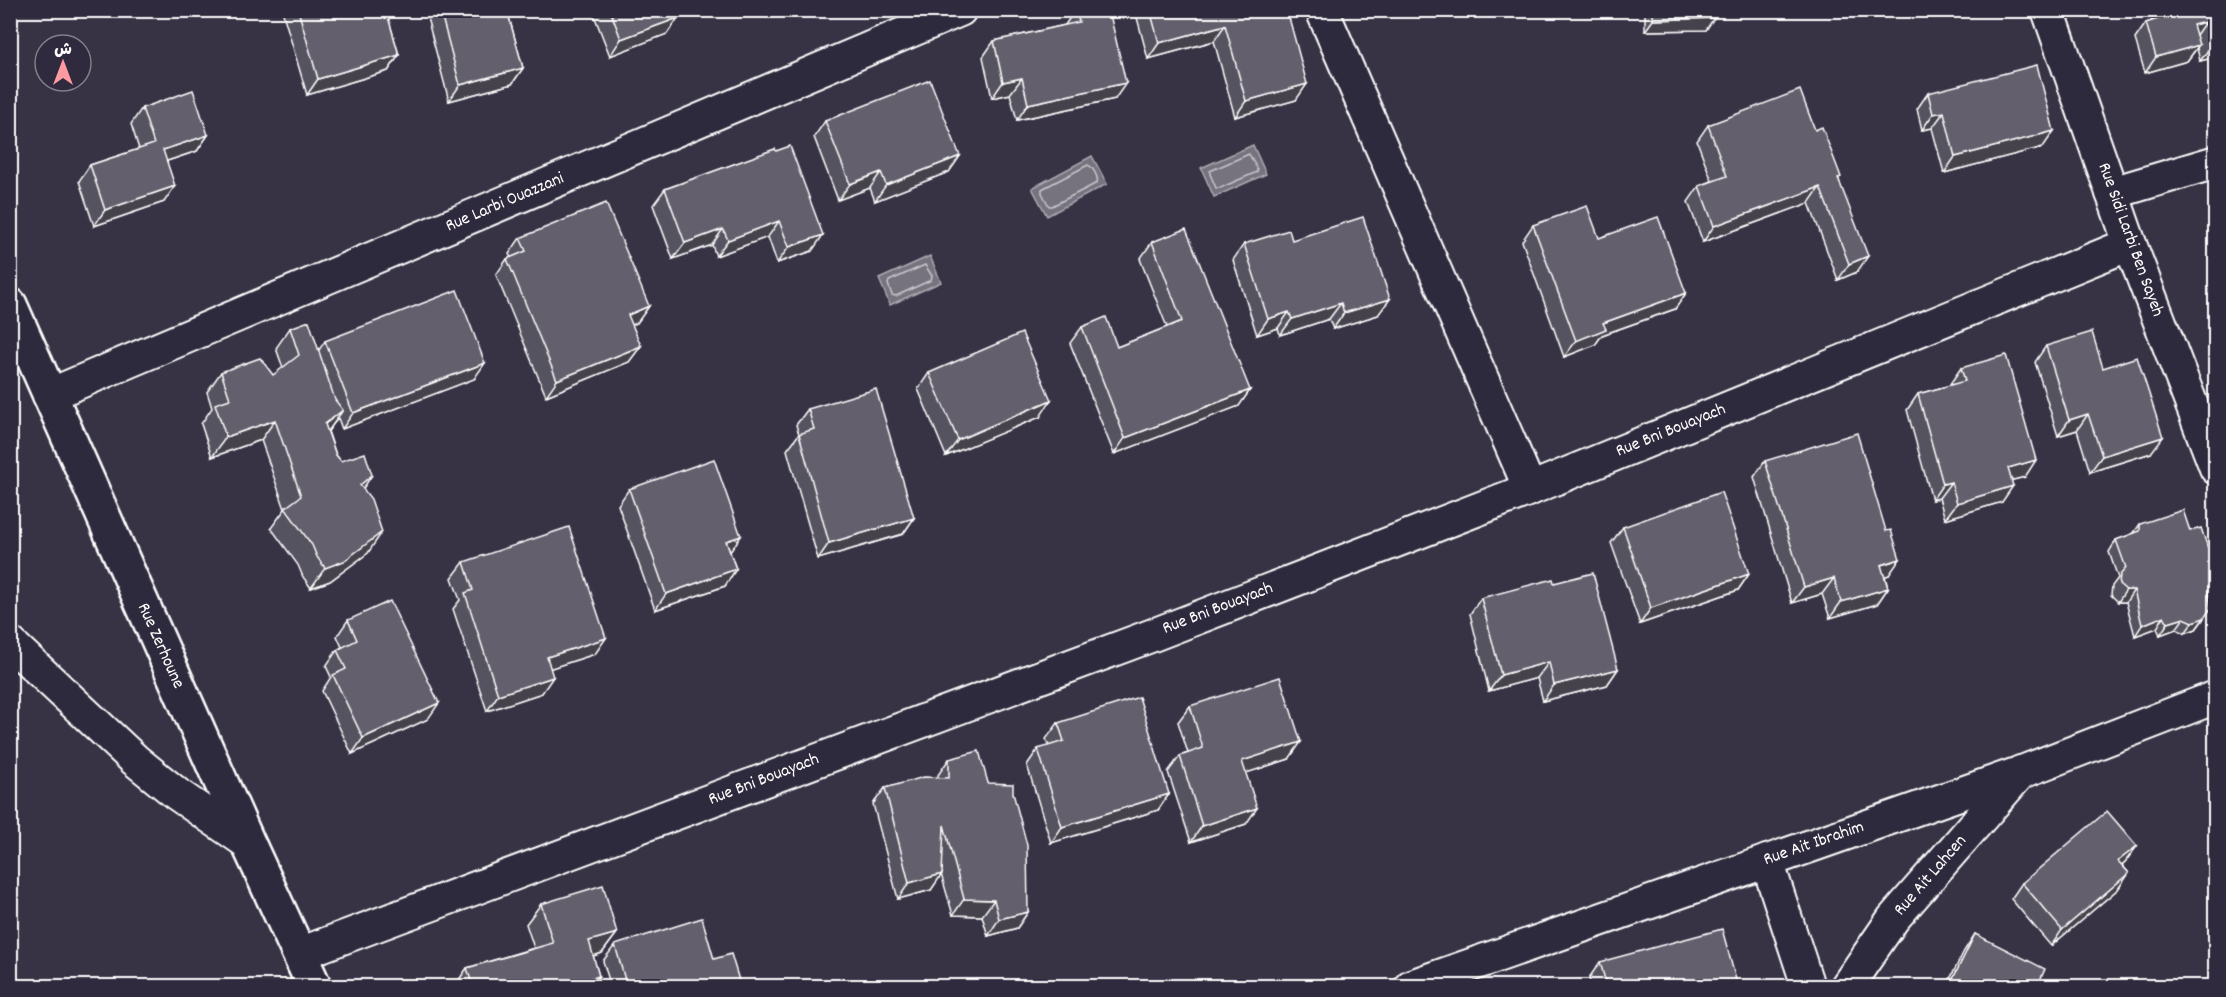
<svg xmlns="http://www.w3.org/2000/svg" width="2226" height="997" font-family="Dekko,'Playpen Sans Arabic',sans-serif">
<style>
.water{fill:#76737f;stroke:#adabb2;stroke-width:1.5}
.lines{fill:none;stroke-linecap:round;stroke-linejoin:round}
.shore{stroke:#c8c7cc;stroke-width:1.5}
.street-casing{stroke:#fff;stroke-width:36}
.secondary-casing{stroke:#fff;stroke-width:38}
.street{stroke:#2f2a3d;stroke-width:32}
.secondary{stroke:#2f2a3d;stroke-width:33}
.wall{fill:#55525e;stroke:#fff;stroke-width:1.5}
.shaded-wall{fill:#45424c;stroke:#fff;stroke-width:1.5}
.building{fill:#635f6d;stroke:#fff;stroke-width:1.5}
.labels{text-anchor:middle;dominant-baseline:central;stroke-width:4.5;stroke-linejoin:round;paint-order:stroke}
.street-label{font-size:18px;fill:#fff;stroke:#2f2a3d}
</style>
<rect width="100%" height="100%" fill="#373345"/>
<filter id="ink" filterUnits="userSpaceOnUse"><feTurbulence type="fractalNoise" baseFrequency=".0167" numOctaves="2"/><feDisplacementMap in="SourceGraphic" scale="12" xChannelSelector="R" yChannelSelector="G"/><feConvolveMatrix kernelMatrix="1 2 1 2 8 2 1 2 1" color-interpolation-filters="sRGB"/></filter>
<g filter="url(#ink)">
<g class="water">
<polygon points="1253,145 1266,174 1214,197 1201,168"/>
<polygon points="1092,156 1107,184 1047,216 1032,188"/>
<polygon points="930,256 941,282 890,305 879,279"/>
</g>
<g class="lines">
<g class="shore">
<polygon points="1249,154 1257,169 1257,172 1220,188 1216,188 1210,174 1210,171"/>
<path d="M1088,165c5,2 11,13 9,18l-45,23h-3l-7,-13v-4z"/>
<polygon points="925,265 932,276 931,280 896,296 892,295 888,284 889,281"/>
</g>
<g class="street-casing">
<g id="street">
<polyline points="1322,10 1530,489"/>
<polyline points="2048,10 2130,244 2216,468"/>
<polyline points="2112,193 2216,162"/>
<polyline points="49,395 960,10"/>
<polyline points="10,643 135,760 177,794 248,843"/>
<polyline points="1767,861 1808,986"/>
<polyline points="299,954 1153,635 1530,489 2130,244"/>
<polyline points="1411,986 2022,772 2216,697"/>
<polyline points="1847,986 1893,919 2021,772"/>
</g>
</g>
<g class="secondary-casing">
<polyline id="secondary" points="10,305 248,843 314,986"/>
</g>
<use href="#street" class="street"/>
<use href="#secondary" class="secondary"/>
</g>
<g class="wall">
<polygon points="282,10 386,10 399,55 388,71 307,95"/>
<polygon points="425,10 507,10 523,68 512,84 449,101"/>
<polygon points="592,10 675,10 678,18 667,34 610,56"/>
<polygon points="1075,10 1109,10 1115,99 1017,120 1010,94 992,98 983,57 994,41 1065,25"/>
<polygon points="1135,10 1287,10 1296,100 1235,117 1214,41 1148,59"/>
<polygon points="1645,10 1714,10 1706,30 1645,31"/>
<polygon points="2149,10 2216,10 2216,57 2200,61 2197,48 2187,61 2145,73 2135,39 2146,23 2152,21"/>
<polygon points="1928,93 2043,147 1944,173 1932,128 1922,130 1917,109"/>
<polygon points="142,108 208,135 197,151 167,161 164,202 94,226 79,181 90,165 139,149 131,124"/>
<polygon points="825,121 960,156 949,172 875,201 870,188 838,200 814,137"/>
<polygon points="1708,125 1815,130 1839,179 1857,272 1838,280 1809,203 1703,242 1688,202 1699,186 1712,181 1697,141"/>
<polygon points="775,149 812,251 777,263 768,237 716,256 712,245 673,259 653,205 665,189"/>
<polygon points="1533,225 1599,238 1686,293 1675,309 1602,335 1595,345 1564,357 1522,241"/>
<polygon points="520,238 649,306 637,323 632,325 641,346 629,362 546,396 496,275 507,259 511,258 509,254"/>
<polygon points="1292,240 1378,315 1333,329 1329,319 1280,335 1278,328 1257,335 1233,260 1244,244"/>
<polygon points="1152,242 1250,390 1239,406 1114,454 1070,343 1082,327 1117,347 1167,327 1140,259"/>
<polygon points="290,328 319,350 325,341 474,379 342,429 338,418 328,431 336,455 363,489 368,553 330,581 311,588 303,577 298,565 271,528 285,509 261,440 212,457 201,424 212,408 207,392 221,372 273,375 283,368 276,348"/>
<polygon points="2046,346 2103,368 2151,453 2090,472 2077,430 2058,436 2035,362"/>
<polygon points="1961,368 2025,477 2012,480 2002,502 1945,519 1939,498 1932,500 1907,410 1918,394 1951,385 1950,384"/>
<polygon points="929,373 1040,417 946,456 918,389"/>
<polygon points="808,409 914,518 903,534 818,559 787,450 799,434 796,425"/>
<polygon points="1765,461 1889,575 1885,576 1888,588 1877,604 1830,618 1822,594 1792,603 1754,477"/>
<polygon points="629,489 730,552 736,569 725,586 655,610 618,505"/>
<polygon points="2140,524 2190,531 2216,553 2216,587 2208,593 2203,620 2196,629 2185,633 2176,629 2160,635 2157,628 2135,636 2126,602 2118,602 2111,595 2112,586 2118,578 2109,552 2116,540 2133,534"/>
<polygon points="1623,527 1749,574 1738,590 1640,624 1611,543"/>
<polygon points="464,562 595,654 550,668 542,693 487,711 453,609 460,600 452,578"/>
<polygon points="1554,583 1618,669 1607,685 1543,701 1537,678 1489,691 1470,614 1481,598"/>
<polygon points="348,620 428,719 352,754 322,691 331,677 326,666 337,650 342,647 337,636"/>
<polygon points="1190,706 1289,759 1246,773 1246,824 1191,842 1168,772 1180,756 1188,753 1178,722"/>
<polygon points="1058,723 1169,794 1158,810 1051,843 1027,765 1038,749 1049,746 1046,739"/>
<polygon points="949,759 988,783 1013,793 1028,912 1017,928 988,936 982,916 953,915 941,874 931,890 898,899 873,804 885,788 938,777 938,775"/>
<polygon points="2137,846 2125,862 2122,865 2129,873 2118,889 2051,946 2011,899 2022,883"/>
<polygon points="541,904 617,933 602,953 593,956 599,976 591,987 454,987 467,968 534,948 526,924"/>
<polygon points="1975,934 2037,987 1946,987 1964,951"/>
<polygon points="615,945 714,959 741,987 611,987 603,961"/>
<polygon points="1600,962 1738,987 1591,987 1589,978"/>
</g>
<g class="shaded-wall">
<polygon points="678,18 667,34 610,56 621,39"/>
<polygon points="1714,18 1706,30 1645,31 1653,20"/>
<polygon points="2205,22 2194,38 2193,25"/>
<polygon points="1225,25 1214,41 1148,59 1159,43"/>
<polygon points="2216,44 2216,57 2200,61 2212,45"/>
<polygon points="2199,45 2187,61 2145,73 2156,57"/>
<polygon points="399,55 388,71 307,95 318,79"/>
<polygon points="523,68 512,84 449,101 460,85"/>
<polygon points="1022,78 1010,94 992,98 1003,82"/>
<polygon points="1126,83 1115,99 1017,120 1028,104"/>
<polygon points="1307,84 1296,100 1235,117 1246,101"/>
<polygon points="1944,112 1932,128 1922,130 1933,114"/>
<polygon points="2054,131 2043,147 1944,173 1955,157"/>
<polygon points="208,135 197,151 152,166 163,150"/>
<polygon points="960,156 949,172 875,201 886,185"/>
<polygon points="881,172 870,188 838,200 850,184"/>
<polygon points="175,186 164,202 94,226 105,210"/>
<polygon points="1820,187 1809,203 1703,242 1714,226"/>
<polygon points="779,221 768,237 716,256 728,240"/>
<polygon points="723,229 712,245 673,259 685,243"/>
<polygon points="823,235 812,251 777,263 789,247"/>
<polygon points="1868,256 1857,272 1838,280 1849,264"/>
<polygon points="1686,293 1675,309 1602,335 1595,345 1564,357 1576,341 1603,323"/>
<polygon points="1390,299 1378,315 1333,329 1344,313"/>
<polygon points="1341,303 1329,319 1280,335 1292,319"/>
<polygon points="649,306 637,323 616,331 628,315"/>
<polygon points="1289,312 1278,328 1257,335 1268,319"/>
<polygon points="641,346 629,362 546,396 557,380"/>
<polygon points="485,363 474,379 342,429 353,413"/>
<polygon points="1250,390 1239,406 1114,454 1125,438"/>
<polygon points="1051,400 1040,417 946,456 958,440"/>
<polygon points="343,410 329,430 311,444 325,424"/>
<polygon points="2088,414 2077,430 2058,436 2069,420"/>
<polygon points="275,420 261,440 212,457 226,437"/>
<polygon points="2163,437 2151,453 2090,472 2102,456"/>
<polygon points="2036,460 2025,477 1997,484 2008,468"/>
<polygon points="372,475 358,496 360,485"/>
<polygon points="1951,482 1939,498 1932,500 1943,484"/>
<polygon points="2013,486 2002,502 1945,519 1957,503"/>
<polygon points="914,518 903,534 818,559 829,543"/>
<polygon points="382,532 368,553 330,581 311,588 325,568"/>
<polygon points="741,536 730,552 726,541"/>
<polygon points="1900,559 1889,575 1870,581 1881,565"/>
<polygon points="736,569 725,586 655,610 666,594"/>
<polygon points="1749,574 1738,590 1640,624 1651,608"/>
<polygon points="1834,578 1822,594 1792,603 1804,587"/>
<polygon points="2216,582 2216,587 2214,589 2202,597 2210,586"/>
<polygon points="1888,588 1877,604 1830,618 1841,602"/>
<polygon points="2126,590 2134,590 2126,602 2118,602"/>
<polygon points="2211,608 2196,629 2185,633 2193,622"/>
<polygon points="2164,616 2157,628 2135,636 2142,625"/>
<polygon points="2184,618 2176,629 2160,635 2168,623"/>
<polygon points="606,638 595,654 536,673 547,657"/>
<polygon points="1549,662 1537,678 1489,691 1501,675"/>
<polygon points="1618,669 1607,685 1543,701 1554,685"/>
<polygon points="553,677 542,693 487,711 498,695"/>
<polygon points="439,703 428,719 352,754 363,738"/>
<polygon points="1301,742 1289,759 1231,778 1242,761"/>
<polygon points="1169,794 1158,810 1051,843 1062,827"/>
<polygon points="1257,808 1246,824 1191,842 1202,826"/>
<polygon points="2137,846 2125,862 2107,877 2118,861"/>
<polygon points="2129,873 2118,889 2051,946 2062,930"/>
<polygon points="942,874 931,890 898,899 909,883"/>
<polygon points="964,899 994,900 982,916 953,915"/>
<polygon points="1028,912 1017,928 988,936 999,919"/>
<polygon points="617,933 602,953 575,962 589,941"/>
<polygon points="599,976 591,987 568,987 569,985"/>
</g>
<g class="building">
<polygon points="298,10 386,10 399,55 318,79"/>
<polygon points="440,10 507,10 523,68 460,85"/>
<polygon points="610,10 675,10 678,18 621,39"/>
<polygon points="1076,10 1109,10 1126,83 1028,104 1022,78 1003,82 994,41 1079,22"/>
<polygon points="1150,10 1287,10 1307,84 1246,101 1225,25 1159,43"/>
<polygon points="1653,10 1714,10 1714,18 1653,20"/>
<polygon points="2165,10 2216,10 2216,44 2212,45 2205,22 2193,25 2199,45 2156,57 2146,23 2167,16"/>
<polygon points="2037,65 2054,131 1955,157 1944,112 1933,114 1928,93"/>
<polygon points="930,80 960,156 886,185 881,172 850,184 825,121"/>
<polygon points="193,90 208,135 163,150 175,186 105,210 90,165 154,144 142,108"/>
<polygon points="1800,90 1815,130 1822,127 1841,177 1838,178 1868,256 1849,264 1820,187 1714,226 1699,186 1727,176 1708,125"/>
<polygon points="790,146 823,235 789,247 779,221 728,240 723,229 685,243 665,189 775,149 776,151"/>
<polygon points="606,203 649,306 628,315 641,346 557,380 507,259 526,251 520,238"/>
<polygon points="1587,206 1599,238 1658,217 1686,293 1603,323 1606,329 1576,341 1533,225"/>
<polygon points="1363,217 1390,299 1344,313 1341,303 1292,319 1289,312 1268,319 1244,244 1289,230 1292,240"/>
<polygon points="1186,229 1250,390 1125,438 1082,327 1106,317 1117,347 1182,321 1152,242"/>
<polygon points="457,290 485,363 353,413 325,341"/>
<polygon points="309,321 335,400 343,410 325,424 336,455 341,461 365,453 372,475 360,485 371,499 382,532 344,561 325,568 317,557 312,545 285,508 301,496 275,420 226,437 215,404 230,399 221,372 260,358 273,375 299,355 290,328"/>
<polygon points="2092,332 2103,368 2137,357 2163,437 2102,456 2088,414 2069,420 2046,346"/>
<polygon points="1022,333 1051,400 958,440 929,373"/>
<polygon points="2006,355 2036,460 2008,468 2013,486 1957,503 1951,482 1943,484 1918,394 1965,381 1961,368"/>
<polygon points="876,389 914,518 829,543 799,434 814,429 808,409"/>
<polygon points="1857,433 1886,531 1891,530 1900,559 1881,565 1888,588 1841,602 1834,578 1804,587 1765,461"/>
<polygon points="714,459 741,536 726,541 736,569 666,594 629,489"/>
<polygon points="1721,492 1749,574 1651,608 1623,527"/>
<polygon points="2183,510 2190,531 2201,528 2208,548 2214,547 2216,553 2216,582 2210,586 2208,592 2211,608 2204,618 2193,622 2184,618 2168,623 2164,616 2142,625 2134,590 2126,590 2119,584 2120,575 2126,568 2116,540 2140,531 2140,524"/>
<polygon points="569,527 606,638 547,657 553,677 498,695 465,593 473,590 464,562"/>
<polygon points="1593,573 1618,669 1554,685 1549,662 1501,675 1481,598 1553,579 1554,583"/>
<polygon points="390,601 439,703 363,738 333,675 346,669 337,650 357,640 348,620"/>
<polygon points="1280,677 1301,742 1242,761 1257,808 1202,826 1180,756 1203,748 1190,706"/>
<polygon points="1139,697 1169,794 1062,827 1038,749 1064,741 1058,723"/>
<polygon points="979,751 988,783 1013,784 1013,793 1027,845 1028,912 999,919 994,900 964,899 944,825 942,874 909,883 885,788 924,777 949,778 949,759"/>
<polygon points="2107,811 2137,846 2118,861 2129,873 2062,930 2022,883"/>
<polygon points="603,885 617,933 589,941 599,976 569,985 570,987 473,987 467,968 553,943 541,904"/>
<polygon points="702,918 714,959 731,954 741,987 627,987 615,945"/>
<polygon points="1722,929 1738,987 1607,987 1600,962"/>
<polygon points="1975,934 2045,969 2037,987 1949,987"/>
</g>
</g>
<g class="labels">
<g class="street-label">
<text transform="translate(505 203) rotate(-23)">Rue Larbi Ouazzani</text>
<text transform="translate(2130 240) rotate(70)">Rue Sidi Larbi Ben Sayeh</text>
<text transform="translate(1671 431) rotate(-22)">Rue Bni Bouayach</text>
<text transform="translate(1218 609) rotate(-21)">Rue Bni Bouayach</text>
<text transform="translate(160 646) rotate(66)">Rue Zerhoune</text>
<text transform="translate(764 780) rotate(-21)">Rue Bni Bouayach</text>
<text transform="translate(1814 844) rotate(-19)">Rue Ait Ibrahim</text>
<text transform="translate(1931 876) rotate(-49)">Rue Ait Lahcen</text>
</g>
</g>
<rect width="2226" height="997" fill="none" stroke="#2f2a3d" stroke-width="36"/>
<rect x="18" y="18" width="2190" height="961" fill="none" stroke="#fff" stroke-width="2" filter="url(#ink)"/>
<g transform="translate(63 63)"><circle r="28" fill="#2f2a3d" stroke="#827f8b" stroke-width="1.5"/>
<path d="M0-4.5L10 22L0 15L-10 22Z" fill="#ff9aa2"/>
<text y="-9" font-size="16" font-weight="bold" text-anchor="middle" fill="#ffffff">ش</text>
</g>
</svg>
